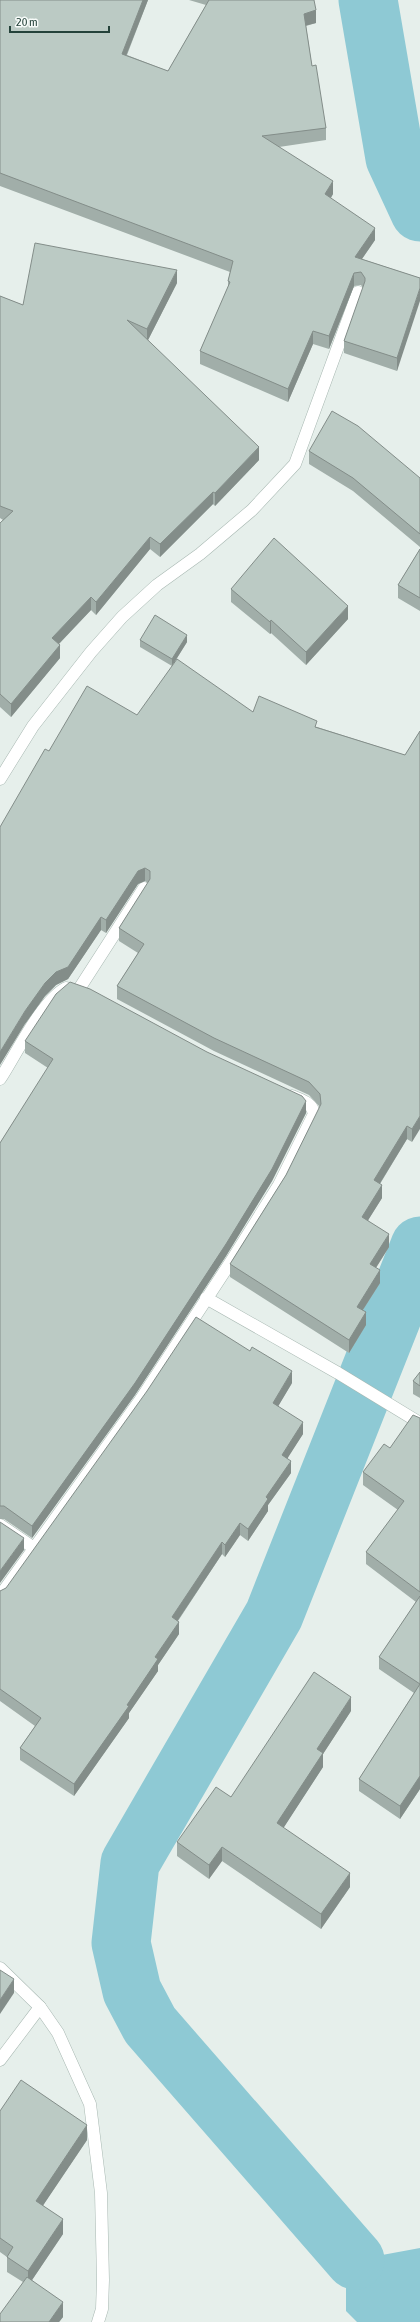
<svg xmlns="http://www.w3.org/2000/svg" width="420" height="2322" font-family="'Asap Condensed',sans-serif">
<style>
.water{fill:#8ec9d4}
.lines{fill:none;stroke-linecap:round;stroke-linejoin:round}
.river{stroke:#8ec9d4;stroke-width:59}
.street-casing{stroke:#a8b8b2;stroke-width:13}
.street{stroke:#fff;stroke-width:12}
.wall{fill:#a1aea9}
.shaded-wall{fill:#838d89}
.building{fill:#bbcac4;stroke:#838d89}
</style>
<rect width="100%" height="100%" fill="#e6efeb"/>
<polygon class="water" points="420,2248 420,2322 357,2322 346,2311 346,2287 355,2260"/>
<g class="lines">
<g class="river">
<polyline points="368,0 395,158 420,212"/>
<polyline points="355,2260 150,2025 132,1991 121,1943 130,1863 274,1615 420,1246"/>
</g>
<g class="street-casing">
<g id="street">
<polyline points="0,779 33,726 91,652 122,617 157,585 200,554 252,510 295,464 358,292"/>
<polyline points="79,989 144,888"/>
<path d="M0,1079c16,-24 41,-78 66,-91"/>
<polyline points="206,1298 338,1373 420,1423"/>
<polyline points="0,1525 34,1548"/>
<path d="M0,1596l141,-197 91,-139 47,-75 35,-71c-1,-11 -13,-14 -22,-18"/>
<polyline points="0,1968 40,2007 58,2033 90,2104 101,2193 103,2280 102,2309 98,2322"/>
<polyline points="0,2060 40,2007"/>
</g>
</g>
<use href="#street" class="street"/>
</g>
<g class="wall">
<polygon points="0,0 148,0 127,55 168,71 206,5 189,0 314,0 316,23 306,26 312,66 326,128 326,140 279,147 333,194 331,198 375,240 362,259 420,278 397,371 344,353 344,341 363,288 361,285 354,286 329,349 313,344 288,402 200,364 200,351 228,287 228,281 230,272 0,186"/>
<polygon points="177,283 148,340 259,460 215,506 213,504 160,557 150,549 96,615 91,610 59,644 60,658 11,717 0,707 0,523 3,520 0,518 0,296 23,305"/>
<polygon points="309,451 420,478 420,547 353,491 309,464"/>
<polygon points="420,549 420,611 398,598 398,585"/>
<polygon points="231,589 348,619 306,665 271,633 270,634 231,602"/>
<polygon points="140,640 187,642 172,666 140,647"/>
<polygon points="253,712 317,727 405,755 420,731 412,1142 407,1139 380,1184 382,1198 368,1220 389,1247 376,1268 380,1283 363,1310 366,1325 349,1353 230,1277 230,1264 286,1175 320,1107 309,1095 214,1051 117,999 117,986 138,953 119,941 119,928 148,883 145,881 138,884 106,933 101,930 68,979 56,985 45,996 25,1024 49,751 137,715"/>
<polygon points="25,1041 306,1113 272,1181 226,1256 135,1395 32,1538 4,1519 0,1519 0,1143 48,1068 25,1053"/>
<polygon points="420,1372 420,1398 413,1394 413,1381"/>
<polygon points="292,1383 278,1406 303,1434 287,1458 291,1473 268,1505 268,1511 248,1541 240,1535 225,1557 222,1554 178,1621 179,1634 158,1665 158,1671 129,1713 129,1718 74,1796 20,1760 20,1748 35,1726 0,1701 0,1591 6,1588"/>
<polygon points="420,1418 420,1789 400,1819 359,1791 359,1779 414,1693 379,1669 379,1657 416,1602 366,1564 366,1552 398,1510 363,1485 363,1472 390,1448"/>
<polygon points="351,1711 323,1754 323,1767 283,1828 350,1887 321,1929 222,1861 209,1879 177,1856 177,1842 231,1797"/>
<polygon points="0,2111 87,2140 43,2205 63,2234 32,2280 63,2317 59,2322 0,2322 23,2282 7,2272 7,2257 0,2252"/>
</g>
<g class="shaded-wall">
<polygon points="143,0 148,0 122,66 122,54"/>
<polygon points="316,10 316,23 304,26 304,14"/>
<polygon points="333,181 333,194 325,207 325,194"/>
<polygon points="375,228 375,240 355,269 355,257"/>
<polygon points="177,270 177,283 147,342 147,329"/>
<polygon points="354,273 354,286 329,349 329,336"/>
<polygon points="420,288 420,301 397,371 397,358"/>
<polygon points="313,331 313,344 288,402 288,389"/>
<polygon points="259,447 259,460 215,506 215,493"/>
<polygon points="213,492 213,504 160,557 160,544"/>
<polygon points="150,537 150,549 96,615 96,602"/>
<polygon points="91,597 91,610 52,651 52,638"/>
<polygon points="348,606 348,619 306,665 306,652"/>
<polygon points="271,620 271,633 270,634 270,622"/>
<polygon points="187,635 187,642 172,666 172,659"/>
<polygon points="60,645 60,658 11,717 11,704"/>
<polygon points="145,868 145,881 138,884 106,933 106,920 138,871"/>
<polygon points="101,917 101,930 68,979 56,985 45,996 25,1024 0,1065 0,1052 25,1011 45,983"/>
<polygon points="306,1101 306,1113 272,1181 226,1256 135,1395 32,1538 32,1526"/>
<polygon points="420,1116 420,1129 412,1142 412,1129"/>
<polygon points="407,1126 407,1139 374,1193 374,1180"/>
<polygon points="382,1185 382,1198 362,1230 362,1217"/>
<polygon points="389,1234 389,1247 370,1277 370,1264"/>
<polygon points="380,1270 380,1283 357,1319 357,1307"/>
<polygon points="366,1312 366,1325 349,1353 349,1340"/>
<polygon points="292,1371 292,1383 273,1415 273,1403"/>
<polygon points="303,1422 303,1434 282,1467 282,1455"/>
<polygon points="291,1461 291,1473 268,1505 268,1511 248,1541 248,1529 266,1497"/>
<polygon points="240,1523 240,1535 225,1557 225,1545"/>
<polygon points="24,1538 24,1550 0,1583 0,1571"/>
<polygon points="222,1542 222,1554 172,1629 172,1617"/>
<polygon points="179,1622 179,1634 158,1665 158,1671 129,1713 129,1718 74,1796 74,1784 127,1705 155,1657"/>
<polygon points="351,1697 351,1711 323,1754 323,1767 277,1838 277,1823 317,1749"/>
<polygon points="420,1776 420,1789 400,1819 400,1806"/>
<polygon points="222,1847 222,1861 209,1879 209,1865"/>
<polygon points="350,1873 350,1887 321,1929 321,1914"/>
<polygon points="14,1979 14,1993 0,2014 0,2000"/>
<polygon points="87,2125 87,2140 36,2216 36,2201"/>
<polygon points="63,2219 63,2234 28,2286 28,2271"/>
<polygon points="63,2302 63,2317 59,2322 49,2322"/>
</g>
<g class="building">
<polygon points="0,0 143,0 122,54 168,71 209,0 314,0 316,10 304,14 312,66 316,65 326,128 262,136 333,181 325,194 375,228 355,257 420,278 420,288 397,358 344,341 365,281 365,278 361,272 354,273 329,336 313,331 288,389 200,351 230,282 228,281 233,261 0,173"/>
<polygon points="35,243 177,270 147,329 127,320 259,447 215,493 213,492 160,544 150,537 96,602 91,597 52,638 60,645 11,704 0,694 0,523 13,511 0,506 0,296 23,305"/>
<polygon points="332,411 358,426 420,478 420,534 353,478 309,451"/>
<polygon points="274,538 348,606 306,652 271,620 270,622 231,589"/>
<polygon points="420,549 420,598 398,585"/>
<polygon points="155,615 187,635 172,659 140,640"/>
<polygon points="177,659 253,712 259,696 317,721 315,727 405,755 420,731 420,1116 412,1129 407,1126 374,1180 382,1185 362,1217 389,1234 370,1264 380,1270 357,1307 366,1312 349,1340 230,1264 286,1175 321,1104 320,1094 309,1082 214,1038 117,986 144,944 119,928 150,879 150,871 145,868 138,871 106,920 101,917 68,967 56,972 45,983 25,1011 0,1052 0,827 45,749 49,751 87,686 137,715"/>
<polygon points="70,982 90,989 207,1052 302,1096 306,1101 272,1169 226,1244 135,1383 32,1526 4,1506 0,1506 0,1143 53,1059 25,1041 56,994"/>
<polygon points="196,1317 250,1351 252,1347 292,1371 273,1403 303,1422 282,1455 291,1461 266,1497 268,1499 248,1529 240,1523 225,1545 222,1542 172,1617 179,1622 155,1657 158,1659 127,1705 129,1706 74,1784 20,1748 41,1718 0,1689 0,1591 6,1588 147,1391"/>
<polygon points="420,1372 420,1386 413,1381"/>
<polygon points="413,1415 420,1418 420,1592 366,1552 404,1501 363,1472 384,1444 390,1448"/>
<polygon points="0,1522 24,1538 0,1571"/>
<polygon points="420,1596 420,1776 400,1806 359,1779 420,1684 379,1657"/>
<polygon points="314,1672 351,1697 317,1749 323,1753 277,1823 350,1873 321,1914 222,1847 209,1865 177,1842 216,1787 231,1797"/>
<polygon points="0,1970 14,1979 0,2000"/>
<polygon points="21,2080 87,2125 36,2201 63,2219 28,2271 7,2257 13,2247 0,2238 0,2111"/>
<polygon points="27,2277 63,2302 49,2322 0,2322 0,2314"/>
</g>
<path d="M10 26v6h99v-6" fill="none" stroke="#24423a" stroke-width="2"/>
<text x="16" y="26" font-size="12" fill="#24423a" stroke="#f7fbf9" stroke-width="3" paint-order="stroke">20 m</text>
</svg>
